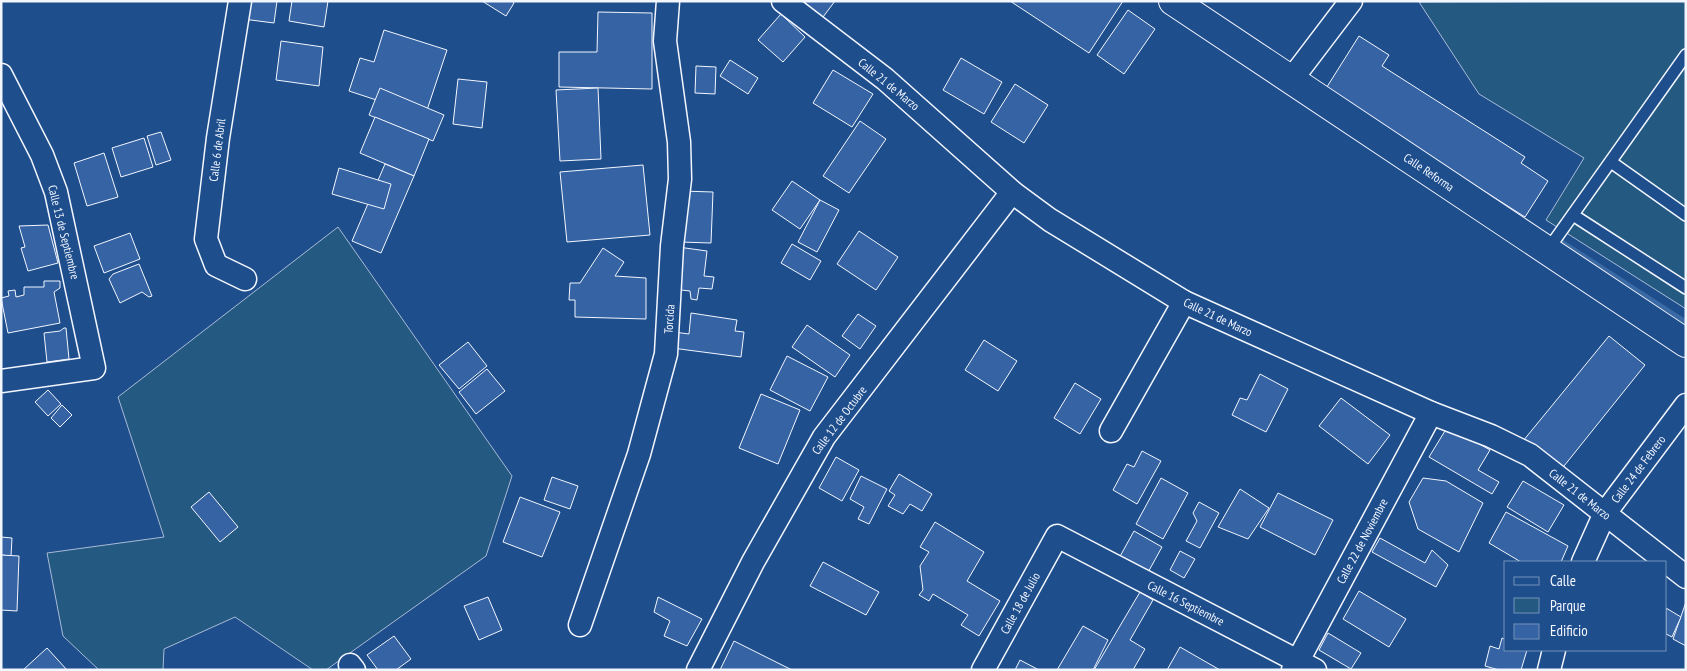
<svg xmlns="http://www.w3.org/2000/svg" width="1687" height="671" font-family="'PT Sans Narrow',sans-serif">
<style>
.green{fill:#245a82;stroke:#a8bbd7}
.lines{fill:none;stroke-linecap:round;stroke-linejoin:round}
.stream{stroke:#3b69a3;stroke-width:8}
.building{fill:#3563a3;stroke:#f2f6ff}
.service-casing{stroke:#f2f6ff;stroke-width:14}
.minor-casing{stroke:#f2f6ff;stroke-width:25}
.tertiary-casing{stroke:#f2f6ff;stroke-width:30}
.service{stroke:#1f4e8c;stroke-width:11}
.minor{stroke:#1f4e8c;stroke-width:22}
.tertiary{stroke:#1f4e8c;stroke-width:28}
.labels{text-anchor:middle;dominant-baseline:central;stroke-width:4;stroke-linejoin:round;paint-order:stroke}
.street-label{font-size:12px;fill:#f2f6ff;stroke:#1f4e8c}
</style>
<rect width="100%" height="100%" fill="#1f4e8c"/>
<g class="green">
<polygon points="1686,1 1686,309 1546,220 1584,158 1479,94 1419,2"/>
<polygon points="338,227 512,476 486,556 326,670 313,670 235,617 164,649 163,670 99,670 63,636 47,553 164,537 118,397"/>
</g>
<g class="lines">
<polyline class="stream" points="1553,238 1686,324"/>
</g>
<g class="building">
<polygon points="246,1 277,1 274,23 243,19"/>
<polygon points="292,1 328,1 324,27 289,21"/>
<polygon points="482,1 512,1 514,3 506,16"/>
<polygon points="803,1 835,1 823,17"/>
<polygon points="1010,1 1123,1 1089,53"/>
<polygon points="1128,10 1155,29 1124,74 1097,55"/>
<polygon points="598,12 652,13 652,89 559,87 559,52 597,52"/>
<polygon points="781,14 805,37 783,62 758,40"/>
<polygon points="384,30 447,50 425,116 349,91 360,58 374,62"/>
<polygon points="1359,36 1389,55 1382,66 1525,157 1521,163 1548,181 1525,217 1325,90"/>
<polygon points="281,41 323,47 319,86 276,80"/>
<polygon points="961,58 1002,82 984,114 943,90"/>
<polygon points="730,60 758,78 748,94 720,76"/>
<polygon points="696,66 716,67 715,94 695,93"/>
<polygon points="833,70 873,94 852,127 813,103"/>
<polygon points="458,79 487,82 482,128 453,124"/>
<polygon points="1015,84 1048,105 1024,143 991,122"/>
<polygon points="380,88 444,115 433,141 369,115"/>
<polygon points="598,88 601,159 560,161 556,90"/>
<polygon points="375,117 429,139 414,176 360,153"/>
<polygon points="860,121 886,139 849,193 823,176"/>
<polygon points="161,132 171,160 156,165 147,136"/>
<polygon points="144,138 153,167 121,177 112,148"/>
<polygon points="104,153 118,197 87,206 74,163"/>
<polygon points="385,164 414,176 381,253 352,241"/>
<polygon points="643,165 650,235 567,242 560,172"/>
<polygon points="339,168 391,184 384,209 332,194"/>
<polygon points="792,181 820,200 800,229 772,210"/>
<polygon points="682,191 713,192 711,243 680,242"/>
<polygon points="820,200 839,210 817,252 798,242"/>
<polygon points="48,225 58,263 28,271 21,248 25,247 19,226"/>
<polygon points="859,231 898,257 876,290 837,264"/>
<polygon points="130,233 140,259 104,273 94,246"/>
<polygon points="792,244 821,261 810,280 781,263"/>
<polygon points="678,247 707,251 704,276 714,277 712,289 699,288 697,300 691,299 690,291 673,289"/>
<polygon points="603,248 624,262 615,276 646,278 646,319 575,317 575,300 569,300 570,283 580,283"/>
<polygon points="139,264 152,296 149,297 142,292 120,303 109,279 113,274"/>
<polygon points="44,281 60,281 60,288 54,292 60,323 8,333 1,298 9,296 8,291 15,290 16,297 24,295 24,287 44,287"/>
<polygon points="691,313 737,320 735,331 744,332 741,357 672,348 674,332 689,334"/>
<polygon points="858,314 876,326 860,349 842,336"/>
<polygon points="807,325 850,355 835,377 792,347"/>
<polygon points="64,328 66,328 69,359 47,362 44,333 60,331"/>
<polygon points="1609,336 1645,365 1560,471 1523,441"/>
<polygon points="984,340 1017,361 998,391 965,370"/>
<polygon points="468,342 487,366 459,389 439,365"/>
<polygon points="787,356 828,377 810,411 770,390"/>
<polygon points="487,369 505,391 476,414 459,392"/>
<polygon points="1260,374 1288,389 1266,432 1232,415 1240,398 1247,400"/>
<polygon points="1075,383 1101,399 1080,434 1054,418"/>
<polygon points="48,390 61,404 48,416 35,402"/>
<polygon points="761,394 800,410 778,464 739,448"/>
<polygon points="1341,398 1390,435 1368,464 1319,426"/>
<polygon points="62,405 72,415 60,427 51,418"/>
<polygon points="1448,426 1490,450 1478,470 1499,482 1492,494 1429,457"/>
<polygon points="1142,451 1161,461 1137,504 1113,490 1127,464 1134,467"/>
<polygon points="836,457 859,470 842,501 819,488"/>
<polygon points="899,474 932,494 922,511 910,504 903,514 888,506 895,495 889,491"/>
<polygon points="861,476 887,489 869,524 858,519 864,507 850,499"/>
<polygon points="552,477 578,486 570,509 544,500"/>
<polygon points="1161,478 1188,493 1163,539 1136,524"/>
<polygon points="1423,478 1446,481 1483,503 1459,552 1418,529 1409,502"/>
<polygon points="1523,481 1564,505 1548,532 1507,507"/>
<polygon points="1240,489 1269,508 1248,539 1218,527"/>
<polygon points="209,492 238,527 220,542 191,507"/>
<polygon points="1278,493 1333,520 1315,555 1260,527"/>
<polygon points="520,497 560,512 542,557 503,542"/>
<polygon points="1199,502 1219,513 1200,548 1186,541 1197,521 1193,513"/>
<polygon points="1506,512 1568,546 1561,562 1521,562 1489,543"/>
<polygon points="935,522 984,552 967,581 1000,601 979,636 961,625 968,615 933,594 929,601 919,595 923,590 920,566 929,552 920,547"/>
<polygon points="1134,531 1162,547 1146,576 1118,560"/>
<polygon points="1,537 12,538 11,556 1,555"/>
<polygon points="1380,538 1425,563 1432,550 1448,565 1436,587 1372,552"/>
<polygon points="1180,551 1195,559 1184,578 1170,570"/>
<polygon points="1,555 19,556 17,611 1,610"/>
<polygon points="823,562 879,592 866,615 810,586"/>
<polygon points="1359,591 1406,619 1389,647 1343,619"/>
<polygon points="1140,592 1153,600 1130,640 1145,649 1133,670 1094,670"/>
<polygon points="488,597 502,630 479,640 464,606"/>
<polygon points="658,597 702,619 687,646 664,636 670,621 654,612"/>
<polygon points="1686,602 1686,646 1673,639"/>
<polygon points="1666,608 1681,617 1672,637 1666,634"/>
<polygon points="1083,626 1108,640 1093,670 1057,670"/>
<polygon points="1328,633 1361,653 1351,669 1319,650"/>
<polygon points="394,636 411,659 396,670 378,670 367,655"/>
<polygon points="1502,638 1506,640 1506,650 1527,650 1521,670 1499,670 1485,666 1490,646 1499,649"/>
<polygon points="734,641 792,670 720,670"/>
<polygon points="1180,647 1220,670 1167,670"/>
<polygon points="47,648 67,670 23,670"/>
<polygon points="1020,660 1039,670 1015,670"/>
</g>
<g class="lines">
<g class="service-casing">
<g id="service">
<polyline points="1611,162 1686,215"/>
<polyline points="1573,215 1686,288"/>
<polyline points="1547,251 1686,55"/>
</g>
</g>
<g class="minor-casing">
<g id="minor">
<polyline points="240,1 218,138 206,239 216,265 245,279"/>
<polyline points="783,1 885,79 1012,192 1050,220 1184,302 1431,413 1491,436 1530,455 1686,577"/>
<polyline points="1,75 42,155 56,192 94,368 1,381"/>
<polyline points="1291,80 1351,1"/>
<polyline points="1111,431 1184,302"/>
<polyline points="1583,562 1605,513 1686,405"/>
<polyline points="580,625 639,454 666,354 672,246 680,179 679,142 665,41 668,1"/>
<polyline points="350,665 354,670"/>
<polyline points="698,670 753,562 824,437 1012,192"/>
<polyline points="983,670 1057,536 1315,670"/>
<polyline points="1293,670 1431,413"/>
<polyline points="1549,670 1554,650"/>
</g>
</g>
<g class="tertiary-casing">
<polyline id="tertiary" points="1173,1 1686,343"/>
</g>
<use href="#service" class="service"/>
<use href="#minor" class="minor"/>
<use href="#tertiary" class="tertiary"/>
</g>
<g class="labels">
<g class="street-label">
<text transform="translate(889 84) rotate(39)">Calle 21 de Marzo</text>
<text transform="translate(217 150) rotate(-83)">Calle 6 de Abril</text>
<text transform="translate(1429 172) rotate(34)">Calle Reforma</text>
<text transform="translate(64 232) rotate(76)">Calle 13 de Septiembre</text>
<text transform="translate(1218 317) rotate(25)">Calle 21 de Marzo</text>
<text transform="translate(669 319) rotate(-86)">Torcida</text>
<text transform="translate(839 420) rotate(-53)">Calle 12 de Octubre</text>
<text transform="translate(1638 469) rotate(-53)">Calle 24 de Febrero</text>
<text transform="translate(1580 494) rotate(38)">Calle 21 de Marzo</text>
<text transform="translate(1362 541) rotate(-62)">Calle 22 de Noviembre</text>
<text transform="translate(1020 603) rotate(-61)">Calle 18 de Julio</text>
<text transform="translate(1186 603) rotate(27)">Calle 16 Septiembre</text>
</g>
</g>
<rect width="1687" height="671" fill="none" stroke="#f2f6ff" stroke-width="5"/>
<rect x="1504" y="561" width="162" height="90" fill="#1f4e8c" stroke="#7391ba"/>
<rect x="1514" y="577" width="25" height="8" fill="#1f4e8c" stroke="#7391ba"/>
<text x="1550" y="586" font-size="15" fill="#f2f6ff">Calle</text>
<rect x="1514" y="598" width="25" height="15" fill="#245a82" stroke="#7391ba"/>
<text x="1550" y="611" font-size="15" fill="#f2f6ff">Parque</text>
<rect x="1514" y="624" width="25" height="15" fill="#3563a3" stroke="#7391ba"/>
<text x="1550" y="636" font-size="15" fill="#f2f6ff">Edificio</text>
</svg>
